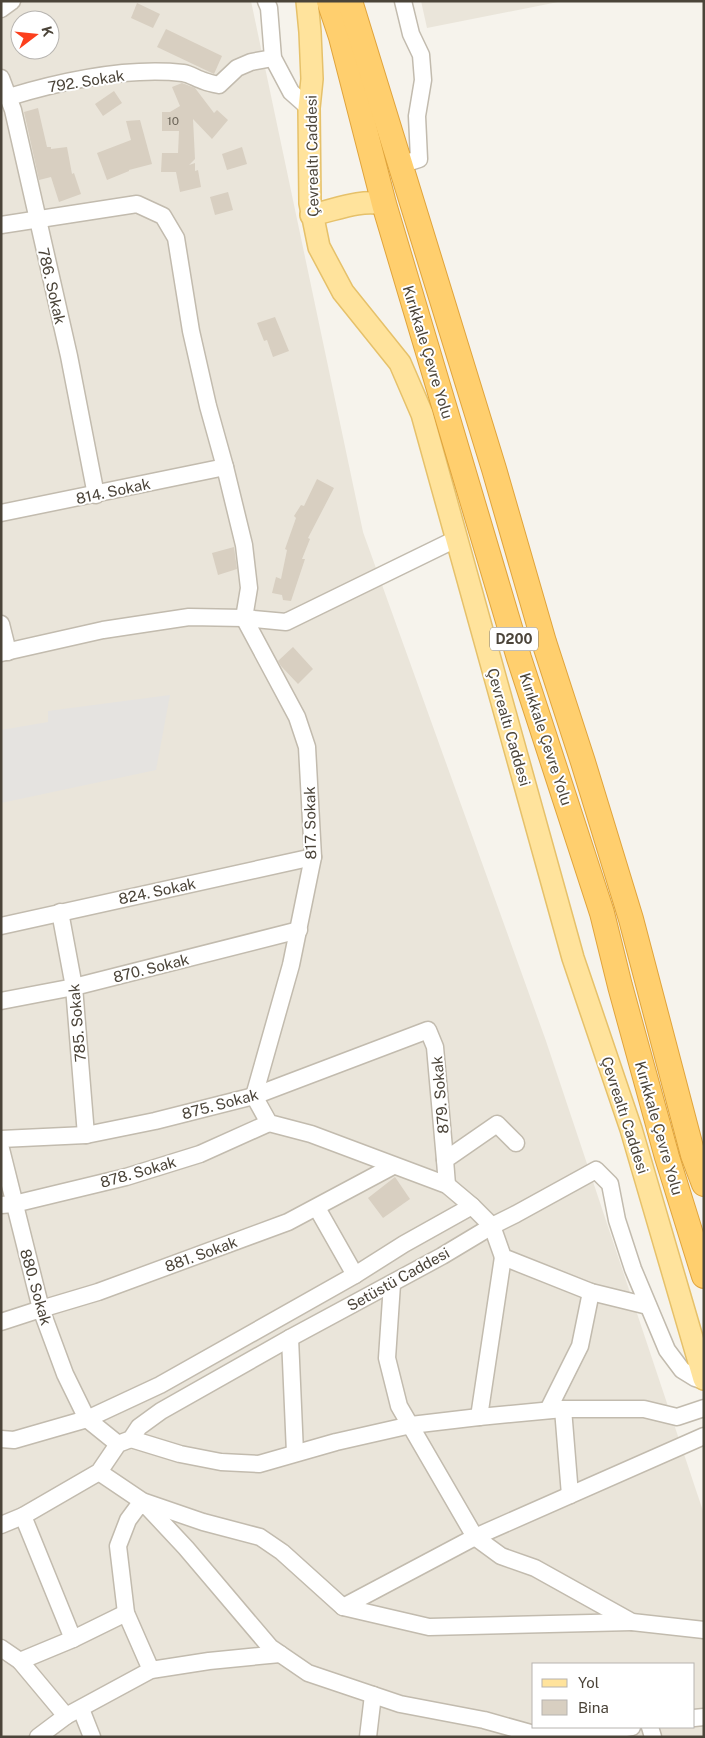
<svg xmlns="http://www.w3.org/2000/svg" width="705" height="1738" font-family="'Public Sans',sans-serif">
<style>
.residential{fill:#eae5da;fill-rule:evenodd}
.parking{fill:#e5e3e0}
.building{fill:#d8cfc1}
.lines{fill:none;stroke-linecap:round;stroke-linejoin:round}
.minor-casing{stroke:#c2bbae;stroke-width:19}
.major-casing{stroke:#e6c16a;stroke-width:24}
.highway-casing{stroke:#e0a43c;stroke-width:26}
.minor{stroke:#fff;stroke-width:16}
.major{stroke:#ffe39c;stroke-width:21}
.highway{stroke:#ffcf6e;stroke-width:24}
.labels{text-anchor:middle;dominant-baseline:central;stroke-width:4;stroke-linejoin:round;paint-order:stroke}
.number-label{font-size:12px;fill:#6e675b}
.shield{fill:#fff;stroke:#817c74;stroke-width:1}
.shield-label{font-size:14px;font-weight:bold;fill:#4b4439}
.street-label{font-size:15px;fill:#4b4439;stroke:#fff}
</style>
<rect width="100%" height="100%" fill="#f6f3ec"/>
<g class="residential">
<path d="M1,1h250l112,531 183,509 158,473v223h-703zM20,20h30v30h-30zM534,1664h160v63h-160z"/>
<polygon points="421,1 563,1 427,28"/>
</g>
<polygon class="parking" points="170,695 156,770 1,803 1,730 48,722 48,711"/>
<g class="building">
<polygon points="137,3 160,14 153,28 131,18"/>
<polygon points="166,29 222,56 214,74 157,47"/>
<polygon points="182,83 195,88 214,113 217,110 228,120 212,139 193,119 195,159 189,165 195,163 195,171 198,170 201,187 180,192 176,172 161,172 162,153 178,153 179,131 162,131 162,112 170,112 180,106 172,87"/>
<polygon points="114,91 122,103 103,116 95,104"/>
<polygon points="38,108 47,147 51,147 51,149 67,147 72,174 74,173 81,194 59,202 51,177 39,180 24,112"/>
<polygon points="140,120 152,164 129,170 129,171 107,180 97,153 131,140 126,121"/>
<polygon points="242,147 247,164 227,170 222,154"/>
<polygon points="228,192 233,210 215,215 210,197"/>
<polygon points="275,317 289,351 273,357 267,340 264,341 257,323"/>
<polygon points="317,479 334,488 308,538 310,539 302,559 305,559 291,601 283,600 282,595 272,593 276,577 281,579 287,550 285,549 296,518 294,516 301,505 304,506"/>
<polygon points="234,547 237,569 218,575 212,553"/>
<polygon points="293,647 313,669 298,684 281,666 278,661"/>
<polygon points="395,1177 410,1199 383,1218 368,1198"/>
</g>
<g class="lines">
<g class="minor-casing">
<g id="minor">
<polyline points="266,1 269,8 273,58 291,92 309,108"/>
<polyline points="1,9 12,1"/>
<polyline points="1,78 13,110 69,356 96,495"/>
<path d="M9,97c53,-16 118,-30 174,-24 7,1 14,6 21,8 5,2 10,3 15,4l18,-17 14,-6 22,-4"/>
<polyline points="400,165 419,159 417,116 423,80 421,55 411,34 403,1"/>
<polyline points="1,225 137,204 163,216 176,238 191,331 208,406 225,467 244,545 249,588 244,618 297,717 307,747 313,857 291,965 254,1096"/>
<polyline points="1,513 225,467"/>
<polyline points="1,624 8,652"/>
<polyline points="1,653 103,630 189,617 244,618 286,622 456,539"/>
<polyline points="60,912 74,987 86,1135"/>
<polyline points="1,926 313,857"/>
<polyline points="1,1001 74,987 299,930"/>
<polyline points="254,1096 269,1123 311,1134 447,1185 472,1206"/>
<polyline points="1,1139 86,1135 155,1121 254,1096 428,1030 435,1047 445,1160"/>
<polyline points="1,1149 41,1309 65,1374 87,1419 118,1444"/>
<polyline points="447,1185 445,1160 497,1124 516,1143"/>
<polyline points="1,1205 14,1204 126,1177 200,1154 269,1123"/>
<polyline points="317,1208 355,1275"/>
<polyline points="392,1284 387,1358 399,1406 475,1537 501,1556 535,1568 632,1622 704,1630"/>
<polyline points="1,1322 41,1309 98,1292 288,1222 393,1166"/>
<polyline points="290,1338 295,1453"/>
<polyline points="563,1409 570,1495"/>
<polyline points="548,1410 580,1346 591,1292"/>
<polyline points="479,1417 503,1257"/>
<polyline points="1,1439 14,1440 87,1419 160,1385 355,1275 404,1244 472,1206 492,1226 503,1257 591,1292 648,1306"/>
<polyline points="131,1439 180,1454 221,1462 259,1464 336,1442 411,1425 479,1417 563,1409 644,1409 677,1417 704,1408"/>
<polyline points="99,1472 142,1501 203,1522 260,1537 282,1552 343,1607 429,1627 632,1622"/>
<polyline points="23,1516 73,1639"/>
<polyline points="1,1525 23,1516 99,1472 118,1444 131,1439 139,1427 161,1411 290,1338 442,1256 492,1226 516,1214 596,1170 610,1184 617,1220 633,1269 667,1350 682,1370 695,1378 704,1381"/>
<polyline points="343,1607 475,1537 704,1436"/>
<polyline points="1,1648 20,1661 66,1716"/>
<polyline points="20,1661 73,1639 126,1613"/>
<polyline points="151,1670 126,1613 118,1546 128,1520 142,1501 186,1548 270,1647 308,1673 400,1704 484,1720 541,1736 576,1736 632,1727"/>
<polyline points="81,1709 92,1737"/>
<polyline points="694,1718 704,1717"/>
<polyline points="650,1727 653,1737"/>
<polyline points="38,1737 66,1716 151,1670 209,1661 280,1654"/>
<polyline points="368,1737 373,1695"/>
</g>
</g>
<g class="major-casing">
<g id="major">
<polyline points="307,1 310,32 312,79 309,108 310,203 319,247 343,292 400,363 422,414 573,958 631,1129 704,1379"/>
<path d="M311,215c25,-5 47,-16 73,-11"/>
</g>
</g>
<g class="highway-casing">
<g id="highway">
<polyline points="329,1 341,37 384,204 519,658 602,913 620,986 667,1157 704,1276"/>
<polyline points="350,1 494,469 544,642 583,762 631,919 693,1155 704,1184"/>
</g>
</g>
<use href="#minor" class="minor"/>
<use href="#major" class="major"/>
<use href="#highway" class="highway"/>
</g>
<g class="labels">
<g class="number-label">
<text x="173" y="121">10</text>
</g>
<rect class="shield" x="490" y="627.5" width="48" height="23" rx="4"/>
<g class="shield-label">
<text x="514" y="639">D200</text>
</g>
<g class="street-label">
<text transform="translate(86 81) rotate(-9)">792. Sokak</text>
<text transform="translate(312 156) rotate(-91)">Çevrealtı Caddesi</text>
<text transform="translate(52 286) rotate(77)">786. Sokak</text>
<text transform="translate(428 352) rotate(73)">Kırıkkale Çevre Yolu</text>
<text transform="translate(113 491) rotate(-12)">814. Sokak</text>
<text transform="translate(509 727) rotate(74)">Çevrealtı Caddesi</text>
<text transform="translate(546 739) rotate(72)">Kırıkkale Çevre Yolu</text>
<text transform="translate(310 823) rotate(-91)">817. Sokak</text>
<text transform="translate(157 891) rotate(-12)">824. Sokak</text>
<text transform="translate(151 968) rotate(-14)">870. Sokak</text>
<text transform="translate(77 1023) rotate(-95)">785. Sokak</text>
<text transform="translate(440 1095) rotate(-95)">879. Sokak</text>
<text transform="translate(220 1104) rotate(-15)">875. Sokak</text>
<text transform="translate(625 1115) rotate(72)">Çevrealtı Caddesi</text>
<text transform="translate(659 1128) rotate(74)">Kırıkkale Çevre Yolu</text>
<text transform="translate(138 1172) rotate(-16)">878. Sokak</text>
<text transform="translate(201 1254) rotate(-20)">881. Sokak</text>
<text transform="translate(398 1279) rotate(-29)">Setüstü Caddesi</text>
<text transform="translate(36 1287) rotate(74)">880. Sokak</text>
</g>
</g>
<rect width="705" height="1738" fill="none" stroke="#4b4439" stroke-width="5"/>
<rect x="532" y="1663" width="162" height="65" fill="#ffffff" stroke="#b7b4b0"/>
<rect x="542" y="1679" width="25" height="8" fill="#ffe39c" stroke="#b7b4b0"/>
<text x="578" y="1688" font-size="15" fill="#4b4439">Yol</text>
<rect x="542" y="1700" width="25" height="15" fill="#d8cfc1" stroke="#b7b4b0"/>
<text x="578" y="1713" font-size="15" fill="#4b4439">Bina</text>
<g transform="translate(35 35) rotate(74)"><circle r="24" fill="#ffffff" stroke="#b7b4b0"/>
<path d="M0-4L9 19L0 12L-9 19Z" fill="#fc3f1d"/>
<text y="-8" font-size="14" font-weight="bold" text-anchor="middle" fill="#4b4439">K</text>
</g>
</svg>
